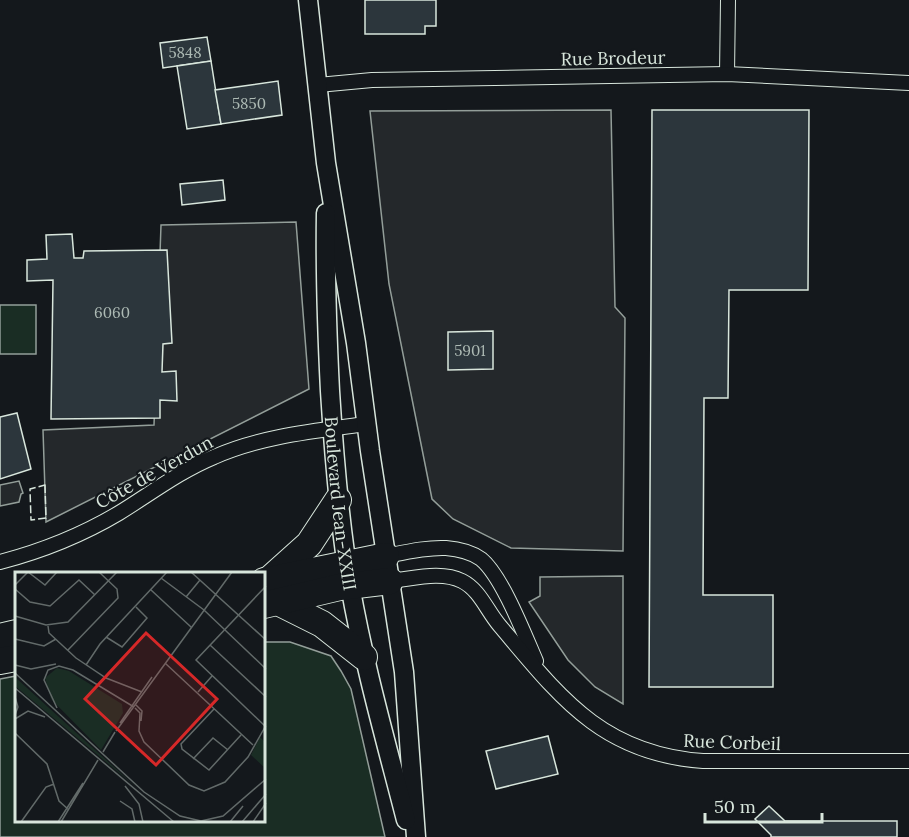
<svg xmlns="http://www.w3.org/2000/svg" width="909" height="837" font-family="Lora,serif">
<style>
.green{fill:#1a2d24;stroke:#939e99;stroke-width:1.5}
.parking{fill:#24282b;stroke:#939e99;stroke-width:1.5}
.building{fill:#2c363c;stroke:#d8e6dc;stroke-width:1.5}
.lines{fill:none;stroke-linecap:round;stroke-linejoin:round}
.minor-casing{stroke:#d8e6dc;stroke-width:16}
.tertiary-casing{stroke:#d8e6dc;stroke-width:21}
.motorway-casing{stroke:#d8e6dc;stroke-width:28}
.minor{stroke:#14181c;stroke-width:14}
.tertiary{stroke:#14181c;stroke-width:18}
.motorway{stroke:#14181c;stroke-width:26}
.fence{stroke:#d8e6dc;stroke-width:1.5;stroke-dasharray:8 3;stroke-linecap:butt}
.labels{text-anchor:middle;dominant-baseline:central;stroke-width:4.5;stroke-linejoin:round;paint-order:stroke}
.number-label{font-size:15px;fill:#adbab4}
.street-label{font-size:18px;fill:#d8e6dc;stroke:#14181c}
.inset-road{fill:none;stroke:#626a69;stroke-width:1.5}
.view{fill:#d62828;fill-opacity:0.15;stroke:#d62828;stroke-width:3}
.inset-edge{fill:none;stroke:#d8e6dc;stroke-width:3}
</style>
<rect width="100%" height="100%" fill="#14181c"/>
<g class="green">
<rect x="0" y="305" width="36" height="49"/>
<polygon points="264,642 290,642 331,656 341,671 351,689 385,837 0,837 0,679 16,676 16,820 264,820"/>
</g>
<g class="parking">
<polygon points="611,110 615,307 625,318 623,551 511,548 453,519 432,499 389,284 370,111"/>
<polygon points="296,222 309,389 46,522 43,430 154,425 161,225"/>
<polygon points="19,481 23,493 21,494 19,502 0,506 0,485"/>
<polygon points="623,576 623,704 595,687 568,660 529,602 540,596 540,577"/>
</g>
<g class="building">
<polygon points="365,0 436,0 436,26 425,26 425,34 365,34"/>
<polygon points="207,37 211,61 163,68 160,43"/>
<polygon points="211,61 221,124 187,129 177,66"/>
<polygon points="278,81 282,115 221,124 215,90"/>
<polygon points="652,110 809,110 808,290 729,290 728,398 704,398 703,595 773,595 773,687 649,687"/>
<polygon points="223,180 225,200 182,205 180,184"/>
<polygon points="72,234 74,258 83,258 84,251 167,250 172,343 163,344 162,372 176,371 177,401 160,400 160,418 51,419 53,280 27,281 27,260 47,259 46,235"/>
<polygon points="493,331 493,369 448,370 448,332"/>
<polygon points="17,413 31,469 0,479 0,417"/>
<polygon points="548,736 558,774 496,789 486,751"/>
<polygon points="769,806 785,821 897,821 897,837 771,837 771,835 755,819"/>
</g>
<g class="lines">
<g class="minor-casing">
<g id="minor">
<polyline points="727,74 728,0"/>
<polyline points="318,85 372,80 727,74 909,83"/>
<path d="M386,556c20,-4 41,-9 60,-8 13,1 25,4 35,11 21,17 44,77 55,102"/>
<path d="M0,562c42,-11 82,-27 119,-49 31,-19 61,-42 95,-56 47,-21 101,-26 152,-33"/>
<path d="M390,581c22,-2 51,-11 72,0 18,9 25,30 38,45 60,71 102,128 203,135h206"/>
</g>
</g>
<g class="tertiary-casing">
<g id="tertiary">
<polyline points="308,0 326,163 356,343 370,451 404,672 416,837"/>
<path id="s1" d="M326,213c-1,59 1,118 4,178 4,65 9,130 20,194 14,80 36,157 56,235"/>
</g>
</g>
<g class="motorway-casing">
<g id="motorway">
<polyline points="270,579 309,544 338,500"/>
<polyline points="264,581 386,556"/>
<polyline points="278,602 322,624 364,657"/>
<polyline points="264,605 340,587 390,581"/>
<polyline points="0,637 16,633"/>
<polyline points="0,661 16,658"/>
</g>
</g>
<use href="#minor" class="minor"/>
<use href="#tertiary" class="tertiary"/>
<use href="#motorway" class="motorway"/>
<polygon class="fence" points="45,485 46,518 31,520 30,489"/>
</g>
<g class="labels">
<g class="number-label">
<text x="185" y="52">5848</text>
<text x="249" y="103">5850</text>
<text x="112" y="312">6060</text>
<text x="470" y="350">5901</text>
</g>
<g class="street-label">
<text transform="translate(613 58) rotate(-1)">Rue Brodeur</text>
<text transform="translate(154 472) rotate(-29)">Côte de Verdun</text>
<text stroke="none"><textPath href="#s1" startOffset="291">Boulevard Jean-XXIII</textPath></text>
<text transform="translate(732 742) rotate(2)">Rue Corbeil</text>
</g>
</g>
<g transform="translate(15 572)">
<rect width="250" height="250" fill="#14181c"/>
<path d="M42,96l12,3 53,33 1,9 -22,37 -50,-51 -6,-21zM0,105l121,110 -121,-101zM245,165l5,5v26l-14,-13z" fill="#1a2d24"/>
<path class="inset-road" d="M176,0l75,68M146,6l43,32 62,59M0,13l13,-13 17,13 12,-13M251,14l-70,74 70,67M0,17l15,13 20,4 29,-26 16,15M136,18l40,37M171,25l14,-17M0,44l31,9 22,-3 49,-50M33,54l1,7 27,25 30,20 36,14M91,65l16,10 25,-29 -11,-11M0,67l29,7 12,-7M195,73l56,52M53,78l50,-52 -1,-9 -18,-17M150,91l88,82M0,93l16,4 25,-5M71,93l14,-21 67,-72M0,101l129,119 36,24 21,5 22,-5 43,-37M0,116l159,134M183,120l14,-16M0,125l3,10 -3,8M121,133l6,6 -1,10M42,136l-13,-28 4,-10 11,-4 14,4 61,37M120,136l5,5 -1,18 5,11 45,43 15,6 21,-9 23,-25 17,-30M199,137l-33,35 1,5 27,21 32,-35M0,147l13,-8 17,6M105,151l32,-46M101,159l116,-159M0,161l32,31 12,37 10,9M88,180l12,-20M178,187l20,-21 15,12M110,214l14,18 4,18M105,229l12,8 3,13M6,250l25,-35 8,-3M43,250l25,-39M46,250l37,-62M215,250l13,-16M227,250l24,-28M238,250l13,-19"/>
<path class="view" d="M131,61l71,66 -61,66 -71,-66z"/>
<rect width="250" height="250" class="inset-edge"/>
</g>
<path d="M705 813v9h117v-9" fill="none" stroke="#d8e6dc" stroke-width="3"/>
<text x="714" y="813" font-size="18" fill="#d8e6dc" stroke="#14181c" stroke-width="4.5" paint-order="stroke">50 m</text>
</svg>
